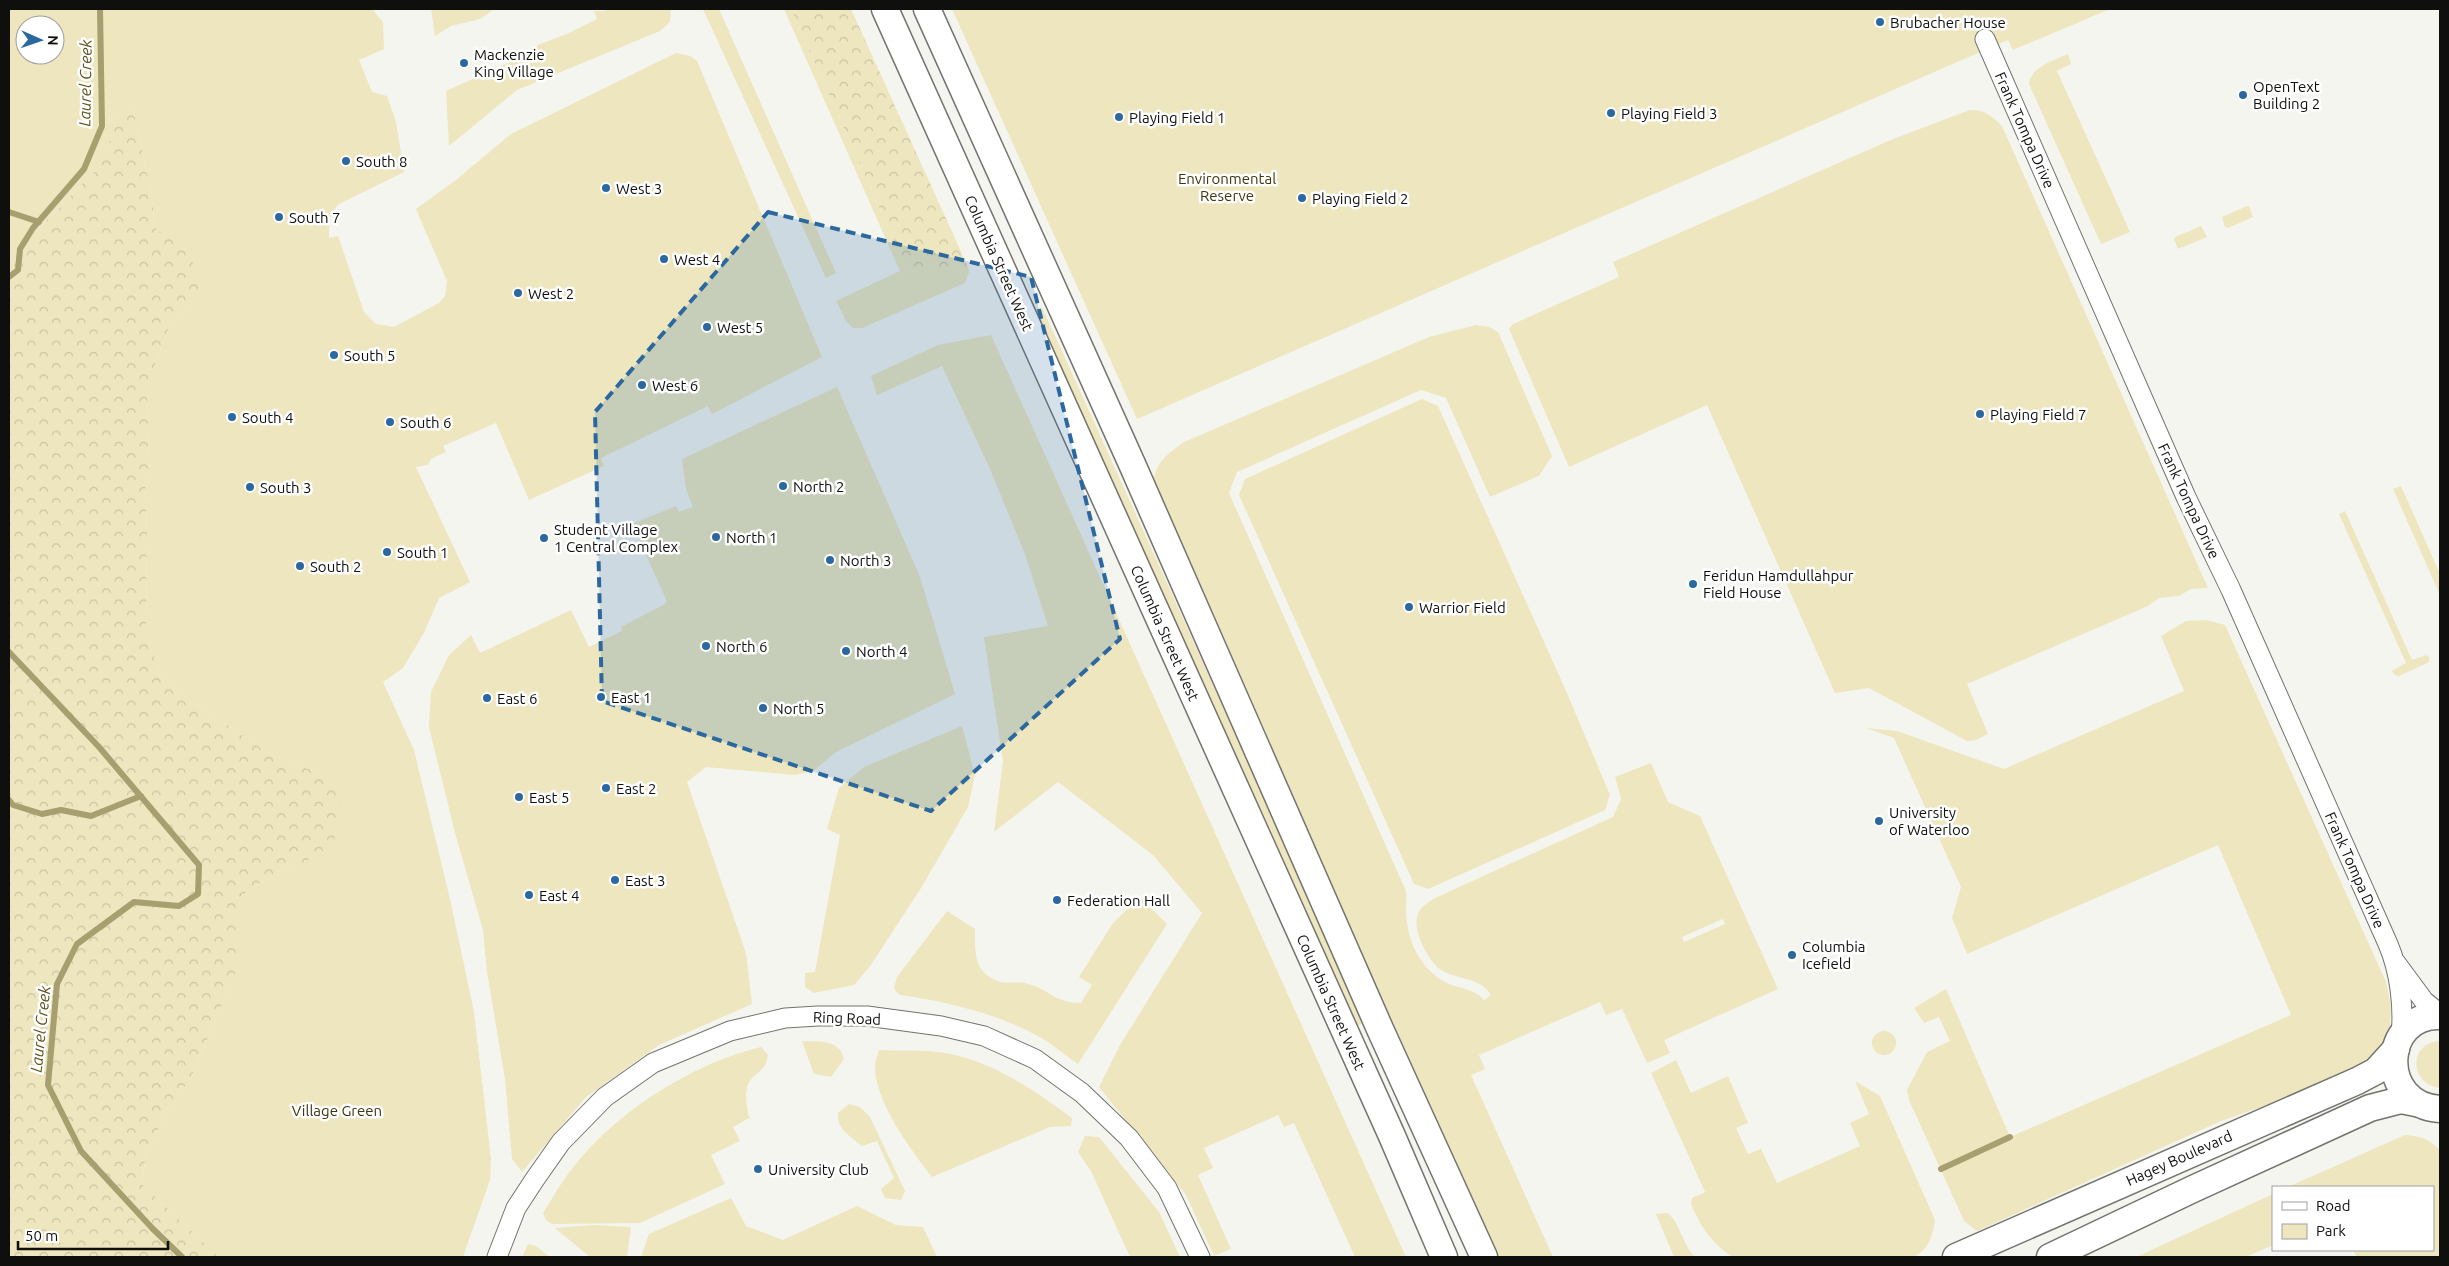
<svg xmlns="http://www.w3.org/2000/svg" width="2449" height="1266" font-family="Ubuntu,sans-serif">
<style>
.green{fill:#ede6be;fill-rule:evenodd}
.forest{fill:url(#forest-crowns)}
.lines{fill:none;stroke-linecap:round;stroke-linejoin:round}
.stream{stroke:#a79f70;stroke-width:6}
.street-casing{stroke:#73736f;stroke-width:21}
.secondary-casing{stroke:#73736f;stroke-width:29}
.street{stroke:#fff;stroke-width:19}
.secondary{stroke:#fff;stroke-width:26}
.marked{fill:#2b689f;fill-opacity:0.2;stroke:#2b689f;stroke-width:4;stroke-dasharray:10 6;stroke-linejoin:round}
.poi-dot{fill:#2b689f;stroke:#fff;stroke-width:2}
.labels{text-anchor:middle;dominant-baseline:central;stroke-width:5;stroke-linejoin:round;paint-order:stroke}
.poi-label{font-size:15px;fill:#0f0f0d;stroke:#fff;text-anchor:start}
.street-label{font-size:15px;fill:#0f0f0d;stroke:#fff}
.park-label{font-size:15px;fill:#3d360f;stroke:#fff}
.water-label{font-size:16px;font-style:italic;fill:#5e531c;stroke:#fff}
</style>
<defs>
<pattern id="forest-crowns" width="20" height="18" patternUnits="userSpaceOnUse" patternTransform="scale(1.25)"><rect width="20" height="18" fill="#ede6be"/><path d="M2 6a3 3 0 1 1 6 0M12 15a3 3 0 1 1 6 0" fill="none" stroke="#cac4a2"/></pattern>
</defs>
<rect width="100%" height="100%" fill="#f5f5f0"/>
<g class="green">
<path d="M9,9h363l11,13 1,27 -25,11 13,32 15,4 9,26 8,50 -65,32c-10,9 -10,21 -10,34l9,-2 26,76 12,12 18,3 45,-24 6,-7 2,-15 -31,-72 40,-29 55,-46 165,-81 14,3 7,5 125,296 -110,57 -4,-8 -107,52 3,8 -75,34 -33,-77 -53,23 3,6 -15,7 -3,6 -12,2 54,115 -31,16 -15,35 -21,35 -20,14 31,68 36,149 24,113 17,147 -1,21 -27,77h-244l-77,-73 4,-31 16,-31 30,-47 46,-108v-61l7,-13 9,-7 60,-29 19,-14 -11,-69 -49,-18 -99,-67 -13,-14 -15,-40 1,-102 -2,-56 4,-12 -2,-79 22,-58 25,-31 -9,-48 -23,-14 -8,-8 -1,-26 -20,-92 -14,6 -18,50 -92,94zM25,25h30v30h-30z"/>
<polygon points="431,9 494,9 480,19 451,26 435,36"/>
<polygon points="606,9 671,9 670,22 660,31 517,90 449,146 446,91 519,58 540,44 567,34 597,19 594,11 605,11"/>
<polygon points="703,9 719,9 836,273 826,278"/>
<polygon points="784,9 791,9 908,272 968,267 969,272 965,283 862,328 853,328 846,321 836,301 900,271"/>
<polygon points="952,9 2110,9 2013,50 2008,40 1137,419"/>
<path d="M2068,54l3,10 -14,7 73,161 -29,12 -72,-160c1,-17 26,-24 39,-30z"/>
<path d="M1970,110c13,-1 23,6 32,16l206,462 -17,1 -12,7 -20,2 -11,8 -181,78 21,50 -12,6 -9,1 -98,-53 -34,5 -128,-288 -138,62 -60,-138 4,-5 106,-47 -6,-15 280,-123z"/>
<polygon points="2247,206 2249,206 2253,217 2228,228 2225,227 2222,217"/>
<polygon points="2201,226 2207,237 2178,249 2174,239 2175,237"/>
<polygon points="1042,307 1363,1016 1365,1022 1357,1026 1352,1024 1033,314 1035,309"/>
<path d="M1476,325l13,2 9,5 54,124 -13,20 -49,21 -44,-99 -25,-8 -184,82 -8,21 177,398c1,11 -1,21 1,31 3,26 18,51 42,62 13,5 25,5 35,16l7,-5c-10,-17 -31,-15 -48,-24 -14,-7 -32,-42 -25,-57 3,-8 11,-12 17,-16l178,-81 8,-18 -6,-22 36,-14 17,39 32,14 78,173 -114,51 6,13 -23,10 -25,-54 -16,6 -6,-13 -121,53 6,14 -14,6 82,182h-55l-346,-772c5,-24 13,-29 32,-43l245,-105zM1723,919l2,5 -41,18 -2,-5z"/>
<polygon points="991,335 1406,1257 1355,1257 1294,1123 1284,1127 1278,1115 1204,1148 1213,1168 1198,1175 1231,1249 1214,1256 1186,1195 1099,1087 1120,1045 1202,913 1153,855 1058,782 994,832 1003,761 984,637 1048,626 1025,554 990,469 942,366 877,395 871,376 938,345"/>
<polygon points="837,387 920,577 955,694 836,752 813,771 794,775 706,767 687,782 746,953 752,1004 659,1045 586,1097 522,1172 512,1159 505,1079 487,972 483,930 455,833 429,727 431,692 449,655 471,635 480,653 571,610 589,647 622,631 621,627 665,604 667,601 632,524 676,506 679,512 693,507 686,489 682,459"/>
<polygon points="1422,399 1438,406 1567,693 1610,795 1605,810 1428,889 1414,884 1239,495 1245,479"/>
<polygon points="2401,486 2440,574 2440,595 2393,489"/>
<polygon points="2345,511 2412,660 2427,655 2429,657 2429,662 2399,676 2395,675 2392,671 2406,663 2339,514"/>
<polygon points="2206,620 2225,625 2386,982 2391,1006 2390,1025 2386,1036 2369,1063 2348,1077 2221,1121 1977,1231 1964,1221 1909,1100 1907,1090 1927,1052 1950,1041 1939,1017 1924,1023 1914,1008 1946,989 2010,1137 2291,1015 2218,845 1967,954 1952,918 1961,887 1894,738 1866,728 1897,731 2004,769 2184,691 2161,636 2186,621"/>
<polygon points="962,726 975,775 968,807 921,888 870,966 854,985 814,993 805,987 805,973 815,972 840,835 827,829 839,788 864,767"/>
<path d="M1140,897l27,27 -89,140c-12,-8 -23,-18 -35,-25 -43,-25 -94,-37 -143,-44l-6,-6 3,-12 50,-66 28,18c0,24 -2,45 26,53 8,2 18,-1 27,2 21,5 26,19 53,19l11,-18 -13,-8 34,-54z"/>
<circle cx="1884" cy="1043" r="12"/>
<path d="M802,1041c17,1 38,-2 42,18l-13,18 -17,-3z"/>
<path d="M2440,1041v47c-32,-4 -31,-46 0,-47z"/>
<path d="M761,1047l7,8c-2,18 -14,16 -20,29 -4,10 -1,23 1,33h2l-18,10 7,14 -29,14 14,29 -85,39 -88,1 -6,-4 -3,-7c7,-11 13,-22 20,-32 44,-64 124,-116 198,-134z"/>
<path d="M879,1050c26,1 55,-1 80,6 42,11 79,37 113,62l-1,8 -21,1 -118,50c-21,-27 -58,-76 -57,-112 0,-4 3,-10 4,-15z"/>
<path d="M1676,1060l15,33 37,-17 20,47 -12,5 12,26 13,-5 16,34 83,-37 -10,-23 19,-9 -14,-33 25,15 55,124c-2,16 -7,31 -22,37h-180c-22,-14 -32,-30 -42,-53l1,-6 13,-6 -54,-119z"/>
<path d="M849,1104l11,3 10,10 35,74 -4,9 -16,-2 -4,-9 13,-11 -17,-37 -15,5c-12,-11 -25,-15 -24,-33z"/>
<path d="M2405,1135c15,1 25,4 35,15v107h-83l-4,-7h80v-63h-145z"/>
<polygon points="1085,1136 1099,1137 1159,1212 1180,1257 1130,1257 1091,1171 1078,1152"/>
<polygon points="2273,1194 2273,1245 2246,1257 2136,1257"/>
<polygon points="731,1198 746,1226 783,1240 857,1206 896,1225 923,1227 937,1257 641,1257 649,1234"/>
<path d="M1667,1213c12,7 16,33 28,44h-21l-18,-43z"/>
<polygon points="594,1225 631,1227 627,1257 590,1257 555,1228"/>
<polygon points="528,1244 536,1246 550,1257 522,1257"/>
</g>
<g class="forest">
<polygon points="791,9 851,9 968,267 908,272"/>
<path d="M133,109l20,92 1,26c9,9 24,14 32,24 7,9 11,21 15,32l-7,14 -25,31 -22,58 2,79 -4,12 2,56 -1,102 15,40 13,14 99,67 49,18 14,12 4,16 -6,41 -20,14 -60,29 -9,7 -7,13v61l-46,108 -30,47 -16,31 -4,31 77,73h-210v-998l92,-94 18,-50z"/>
</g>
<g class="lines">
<g class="stream">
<polyline points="9,212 39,222"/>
<polyline points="9,277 18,270 20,249 33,228 84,169 102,126 100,9"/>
<polyline points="9,652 99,747 199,865 198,894 179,906 134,902 77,944 57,984 48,1085 81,1151 152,1228 182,1257"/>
<polyline points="9,800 13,805 42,814 61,810 91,816 141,796"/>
<polyline points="1941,1169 2010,1137"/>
</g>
<g class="street-casing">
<g id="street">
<path d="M1985,39l201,458 45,93 157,354c12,28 16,63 13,94"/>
<polyline points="2396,963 2424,1001 2440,1014"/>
<polyline points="497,1257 516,1208 535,1179 561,1142 605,1097 653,1063 730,1031 785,1018 818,1016 867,1016 941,1026 984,1036 1035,1059 1082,1093 1129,1138 1167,1188 1200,1257"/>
</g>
</g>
<g class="secondary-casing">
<g id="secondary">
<polyline points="885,9 1392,1136 1444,1257"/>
<polyline points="927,9 1132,464 1380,1029 1484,1257"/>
<path d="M2440,1016c-59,-2 -63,89 0,93"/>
<polyline points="1956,1257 2357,1081 2376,1071 2396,1049"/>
<polyline points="2050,1257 2193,1189 2370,1108 2401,1100 2416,1103"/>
</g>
</g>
<use href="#street" class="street"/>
<use href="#secondary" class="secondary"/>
</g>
<path class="marked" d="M768,212l263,65 89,362 -189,172 -329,-110 -7,-289z"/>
<g class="poi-dot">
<circle cx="1880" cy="22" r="5"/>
<circle cx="464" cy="63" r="5"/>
<circle cx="2243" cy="95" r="5"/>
<circle cx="1611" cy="113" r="5"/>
<circle cx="1119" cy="117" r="5"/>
<circle cx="346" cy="161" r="5"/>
<circle cx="606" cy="188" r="5"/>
<circle cx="1302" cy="198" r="5"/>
<circle cx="279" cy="217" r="5"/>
<circle cx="664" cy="259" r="5"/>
<circle cx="518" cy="293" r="5"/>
<circle cx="707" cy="327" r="5"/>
<circle cx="334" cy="355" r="5"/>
<circle cx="642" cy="385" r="5"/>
<circle cx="1980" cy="414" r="5"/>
<circle cx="232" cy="417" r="5"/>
<circle cx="390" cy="422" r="5"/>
<circle cx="783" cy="486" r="5"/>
<circle cx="250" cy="487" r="5"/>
<circle cx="716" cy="537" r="5"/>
<circle cx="544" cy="538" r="5"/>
<circle cx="387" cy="552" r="5"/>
<circle cx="830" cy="560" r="5"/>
<circle cx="300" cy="566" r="5"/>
<circle cx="1693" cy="584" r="5"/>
<circle cx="1409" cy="607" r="5"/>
<circle cx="706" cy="646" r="5"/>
<circle cx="846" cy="651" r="5"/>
<circle cx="601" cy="697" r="5"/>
<circle cx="487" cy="698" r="5"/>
<circle cx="763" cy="708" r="5"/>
<circle cx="606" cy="788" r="5"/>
<circle cx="519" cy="797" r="5"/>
<circle cx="1879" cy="821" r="5"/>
<circle cx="615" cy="880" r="5"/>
<circle cx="529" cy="895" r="5"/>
<circle cx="1057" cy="900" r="5"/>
<circle cx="1792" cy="955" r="5"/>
<circle cx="758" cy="1169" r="5"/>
</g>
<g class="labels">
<g class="poi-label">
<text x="1890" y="22">Brubacher House</text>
<text x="474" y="54">Mackenzie<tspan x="474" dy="17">King Village</tspan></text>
<text x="2253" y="86">OpenText<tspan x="2253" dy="17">Building 2</tspan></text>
<text x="1621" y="113">Playing Field 3</text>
<text x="1129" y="117">Playing Field 1</text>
<text x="356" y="161">South 8</text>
<text x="616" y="188">West 3</text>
<text x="1312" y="198">Playing Field 2</text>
<text x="289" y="217">South 7</text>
<text x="674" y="259">West 4</text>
<text x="528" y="293">West 2</text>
<text x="717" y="327">West 5</text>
<text x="344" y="355">South 5</text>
<text x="652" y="385">West 6</text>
<text x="1990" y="414">Playing Field 7</text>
<text x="242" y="417">South 4</text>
<text x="400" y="422">South 6</text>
<text x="793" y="486">North 2</text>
<text x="260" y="487">South 3</text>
<text x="554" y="529">Student Village<tspan x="554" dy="17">1 Central Complex</tspan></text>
<text x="726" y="537">North 1</text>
<text x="397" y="552">South 1</text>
<text x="840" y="560">North 3</text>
<text x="310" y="566">South 2</text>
<text x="1703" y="575">Feridun Hamdullahpur<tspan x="1703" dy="17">Field House</tspan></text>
<text x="1419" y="607">Warrior Field</text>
<text x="716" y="646">North 6</text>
<text x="856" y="651">North 4</text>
<text x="611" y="697">East 1</text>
<text x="497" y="698">East 6</text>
<text x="773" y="708">North 5</text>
<text x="616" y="788">East 2</text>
<text x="529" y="797">East 5</text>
<text x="1889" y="812">University<tspan x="1889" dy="17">of Waterloo</tspan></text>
<text x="625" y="880">East 3</text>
<text x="539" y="895">East 4</text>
<text x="1067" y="900">Federation Hall</text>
<text x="1802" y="946">Columbia<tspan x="1802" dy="17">Icefield</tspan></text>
<text x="768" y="1169">University Club</text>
</g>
<g class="street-label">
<text transform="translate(2025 130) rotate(66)">Frank Tompa Drive</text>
<text transform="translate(999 263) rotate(66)">Columbia Street West</text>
<text transform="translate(2189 501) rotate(65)">Frank Tompa Drive</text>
<text transform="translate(1165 633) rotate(66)">Columbia Street West</text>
<text transform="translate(2355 870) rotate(66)">Frank Tompa Drive</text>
<text transform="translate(1331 1002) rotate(66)">Columbia Street West</text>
<text transform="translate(847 1018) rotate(2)">Ring Road</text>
<text transform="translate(2179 1158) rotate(-24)">Hagey Boulevard</text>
</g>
<g class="park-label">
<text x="1227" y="178">Environmental<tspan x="1227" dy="17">Reserve</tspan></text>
<text x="337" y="1110">Village Green</text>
</g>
<g class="water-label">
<text transform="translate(85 83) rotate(-89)">Laurel Creek</text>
<text transform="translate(40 1029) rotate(-84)">Laurel Creek</text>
</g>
</g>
<rect width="2449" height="1266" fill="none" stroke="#0f0f0d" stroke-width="20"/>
<rect x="2272" y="1186" width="162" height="65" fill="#ffffff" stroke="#9f9f9e"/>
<rect x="2282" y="1202" width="25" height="8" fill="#ffffff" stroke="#9f9f9e"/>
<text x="2316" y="1211" font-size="15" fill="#0f0f0d">Road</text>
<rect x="2282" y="1224" width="25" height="15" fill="#ede6be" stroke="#9f9f9e"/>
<text x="2316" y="1236" font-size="15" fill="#0f0f0d">Park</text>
<g transform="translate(40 40) rotate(92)"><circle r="24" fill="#ffffff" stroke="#9f9f9e"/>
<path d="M0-4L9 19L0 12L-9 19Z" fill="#2b689f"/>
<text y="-8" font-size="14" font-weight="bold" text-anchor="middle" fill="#0f0f0d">N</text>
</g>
<path d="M18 1241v8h150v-8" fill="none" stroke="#0f0f0d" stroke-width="2.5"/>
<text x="25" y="1241" font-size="15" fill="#0f0f0d" stroke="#ffffff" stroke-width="4" paint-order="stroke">50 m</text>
</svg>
